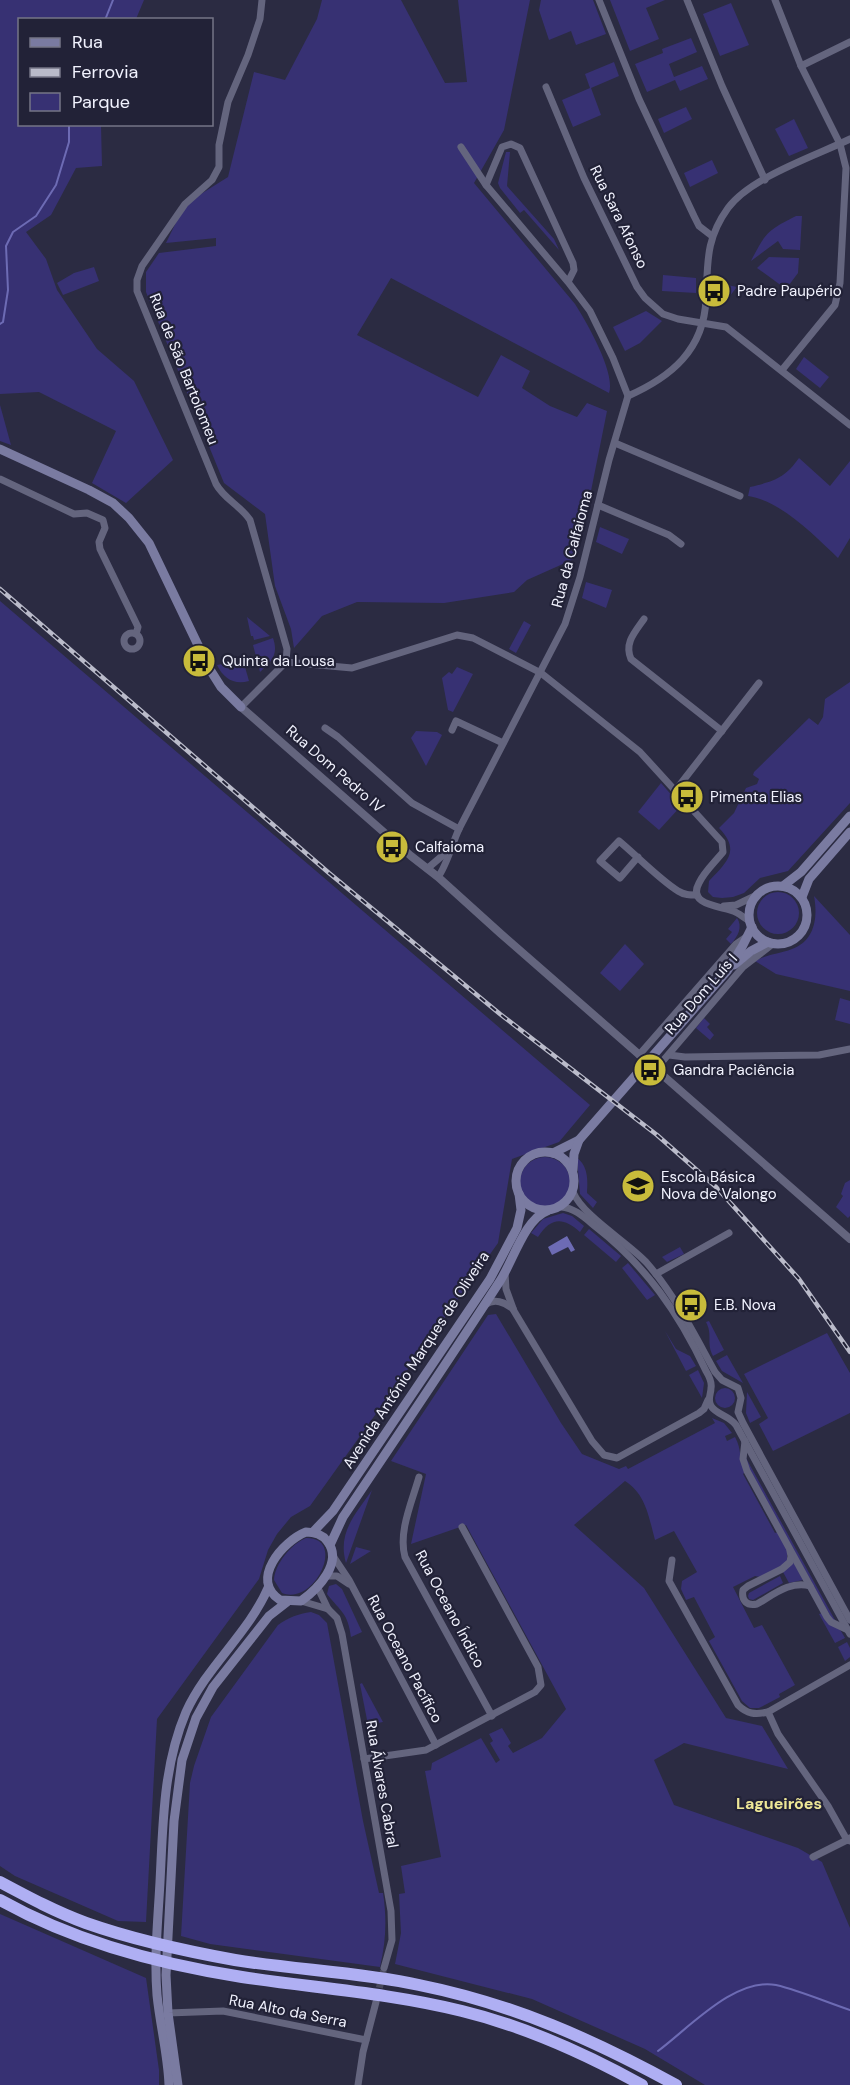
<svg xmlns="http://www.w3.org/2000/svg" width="850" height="2085" font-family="'DM Sans',sans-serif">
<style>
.green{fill:#373173}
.water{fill:#6d6bb4}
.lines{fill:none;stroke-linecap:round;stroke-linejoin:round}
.stream{stroke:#6d6bb4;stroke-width:2}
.minor-tunnel{stroke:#49495e;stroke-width:7;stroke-dasharray:7 3.5;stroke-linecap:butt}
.minor{stroke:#64657e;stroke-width:7}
.tertiary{stroke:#64657e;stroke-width:8}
.secondary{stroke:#7a7ba1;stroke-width:9}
.motorway{stroke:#afaff3;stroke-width:12}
.rail-casing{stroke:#babbca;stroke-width:4.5}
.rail{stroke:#222237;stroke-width:2;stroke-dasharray:7;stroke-linecap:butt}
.labels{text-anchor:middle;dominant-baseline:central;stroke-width:4.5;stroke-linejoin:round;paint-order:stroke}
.street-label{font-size:15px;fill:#f1f2fe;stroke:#222237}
.poi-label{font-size:15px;fill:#f1f2fe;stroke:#222237;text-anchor:start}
.neighbourhood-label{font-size:16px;font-weight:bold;fill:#eee797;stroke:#222237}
</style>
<rect width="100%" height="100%" fill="#2b2b42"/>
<g class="green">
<polygon points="0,0 144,0 136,19 20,20 20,124 101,125 102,166 76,168 51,215 26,232 46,259 57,290 97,349 134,381 173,460 126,503 92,483 116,431 39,392 0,394"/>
<path d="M322,0h79l44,83 22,-1 -9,-82h72l-26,130 -30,53 101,121c11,17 41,69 34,89l-218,-115 -34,57 121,62 23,-42 29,16 -8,17 28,18 27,11 10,-14 20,8 -23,115 -10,33 -47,21 -13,12 -70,11 -87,-1 -35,14 -28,32 -3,-19 -16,-43 -10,-72 -41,-31 -78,-191v-20l13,-19 57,-7v-8l-50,5 19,-39 43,-27 26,-105 31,8 32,-61z"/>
<polygon points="541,0 593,0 606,34 576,45 571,31 549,40 539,10"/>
<polygon points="610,0 665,0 646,8 659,39 630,51"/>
<polygon points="731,3 749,45 720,56 703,14"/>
<polygon points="691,38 697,52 669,64 674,77 702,66 708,79 680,91 675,80 647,92 635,64 663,53 662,49"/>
<polygon points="614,62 619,76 591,88 601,115 573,127 562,100 590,88 585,74"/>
<polygon points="686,107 692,119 664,133 658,119"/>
<polygon points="794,119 808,148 789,156 775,129"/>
<polygon points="506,152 510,152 507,186 554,239 559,250 524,210 520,213 500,188 498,183"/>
<polygon points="712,160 718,173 690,187 684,173"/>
<path d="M796,216h6l-2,34 -17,-1 -5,-8 -27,20c14,-28 17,-31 45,-45z"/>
<polygon points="769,257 799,258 798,273 786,289 757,268"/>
<polygon points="94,267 99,281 63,295 57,283 74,273"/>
<polygon points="663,275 696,278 696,293 662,291"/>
<polygon points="718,283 737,287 724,303 720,303 716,285"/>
<polygon points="646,311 662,321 640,343 625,351 613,327"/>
<polygon points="804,357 829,377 820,388 796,369"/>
<polygon points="0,405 11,445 0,441"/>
<path d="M799,458l31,28 20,-25v77l-12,20c-24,-23 -57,-57 -90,-62l2,-9c24,-6 34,-8 49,-29z"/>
<polygon points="600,527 629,539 622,554 596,542"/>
<polygon points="586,582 612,590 606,608 582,598"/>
<polygon points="0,601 590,1105 559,1142 512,1159 498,1243 310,1506 291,1517 277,1534 268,1550 259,1579 157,1719 146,1922 118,1921 15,1876 0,1866"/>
<polygon points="247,617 270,636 254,640 253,636 251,636"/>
<polygon points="524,621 531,625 516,653 509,649"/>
<path d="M273,638c6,17 -2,24 -13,34l-7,-27z"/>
<path d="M243,660l6,21c-15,4 -25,-2 -32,-16z"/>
<polygon points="457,667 473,674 453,712 448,710 442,678 449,672 452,674"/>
<path d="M850,682v121l-62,68 -28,7 -16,15 -11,4 -11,1 -9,-1 -5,-5 1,-11c18,-19 32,-30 10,-53l15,-15 12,-25 11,-4 2,-5 -6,-4 1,-3 55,-54 9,7 5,-8 2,-18z"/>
<polygon points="416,731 437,732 442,735 426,766 411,738"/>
<polygon points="661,783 681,806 659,830 638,812"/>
<circle cx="778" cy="913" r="21"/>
<path d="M814,896l36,39v56l-74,-17 -21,-13c13,-7 24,-7 37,-12 23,-8 26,-32 22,-53z"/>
<path d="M737,918c6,9 1,18 -6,26l-5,-5 6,-7 -4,-3z"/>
<polygon points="625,944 644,964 620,991 600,973"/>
<polygon points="840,998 850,1001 850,1024 835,1020"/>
<polygon points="704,1018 710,1024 707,1027 714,1035 710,1040 696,1028"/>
<circle cx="545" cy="1182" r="25"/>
<path d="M577,1158c11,8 11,22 10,35l10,9 -4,6 -13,-14z"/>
<polygon points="850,1180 850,1216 848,1218 836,1207 843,1196 841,1194 845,1183"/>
<path d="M563,1213l9,3 12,10 -4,6c-17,-15 -29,-15 -42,5l-7,-4 12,-14z"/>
<polygon points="589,1229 621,1256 616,1262 584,1235"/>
<polygon points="680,1247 684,1254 667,1262 662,1257"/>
<polygon points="628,1263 655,1295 647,1300 622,1268"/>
<path d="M496,1314l65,109 21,31 37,15 7,-3 2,3 87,-46 -3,-5 12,5 8,10 -7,3 2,5 8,-4c7,12 4,24 10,35l-2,2 32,59 3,-1 9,17v12l-5,5 -22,11 -5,-1 -22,11 21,41 8,-3 33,60 -16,9 1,3 -21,11h-9l-8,-7 -33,-60 6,-4 -21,-40 -8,3 -5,-11 1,-8 15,-9 -23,-41 -19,9c-6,-22 -9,-46 -30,-59l-51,44 70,63 82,130 36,8 26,43 -104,-26 -30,17 20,45 124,43 24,14 28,66v157h-145l-60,-36 -113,-50 -137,-35 6,-31 -2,-39 6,-1 -4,-27 40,-9 -16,-86 6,-1 1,-7 49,-25 15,25 4,-3 -10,-17 3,-2 -4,-7 13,-6 9,15 -3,3 5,7 29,-15 24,-29 -100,-184 -55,19 15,-70 -35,-13 97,-146z"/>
<path d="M709,1321l15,29 -11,6c-7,-13 0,-21 -7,-34z"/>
<polygon points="665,1331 676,1349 690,1356 696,1366 686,1371"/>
<polygon points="827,1333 850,1373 850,1413 773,1451 759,1424 768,1418 744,1374"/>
<polygon points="727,1355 743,1383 722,1371 716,1361"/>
<polygon points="698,1370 704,1383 702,1398 689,1375"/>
<circle cx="725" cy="1398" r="10"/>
<polygon points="747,1392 761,1417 750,1423 746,1413"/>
<polygon points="746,1458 836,1622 832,1619 746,1464"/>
<path d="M372,1490l-26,73c-9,-31 10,-49 26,-73z"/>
<path d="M306,1538c41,-1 9,68 -24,55l-8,-13c0,-15 18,-37 32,-42z"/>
<polygon points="356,1547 371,1551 350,1564"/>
<polygon points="793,1561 803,1580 789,1583 783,1572"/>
<polygon points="780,1576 783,1583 753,1600 749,1599 748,1596 749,1593"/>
<path d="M336,1584l6,5 20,43 -11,5c-3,-24 -10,-25 -24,-43l2,-8z"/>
<path d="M311,1612l8,3 8,8 36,198 16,72h4c4,26 3,48 -3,74l-170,-23 -29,-8 9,-153 4,-17 17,-49 67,-92c11,-8 20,-11 33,-13z"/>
<polygon points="822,1613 841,1631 845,1638 835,1643 819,1614"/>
<polygon points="847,1642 850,1648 850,1657 845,1661 838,1647"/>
<polygon points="362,1683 383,1722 368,1725 360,1684"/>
<polygon points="0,1914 146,1978 159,2070 159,2085 0,2085"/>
</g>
<polygon class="water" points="567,1236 575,1250 571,1252 568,1247 552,1255 548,1247"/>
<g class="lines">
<g class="stream">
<polyline points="105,20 113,0"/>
<polyline points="0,324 3,322 8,290 6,246 13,232 36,216 56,185 69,142 69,124"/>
<path d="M658,2051c31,-23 77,-74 118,-66 25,6 50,17 74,25"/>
</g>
<polyline class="minor-tunnel" points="377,1998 384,1968"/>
<g class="minor">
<polyline points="599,0 639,99 694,216 699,226 712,236"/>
<polyline points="687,0 722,86 765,180"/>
<polyline points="775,0 801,66 840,144 846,168 840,283 835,305 782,370"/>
<polyline points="801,66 850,42"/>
<polyline points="546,87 584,178 637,287 645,298 663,314 678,319 726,327 850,425"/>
<polyline points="461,147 486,185"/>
<path d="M628,396c43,-19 76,-46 78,-97 2,-36 -1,-59 22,-91 23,-31 87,-52 122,-69"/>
<polyline points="615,443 740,496"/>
<polyline points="0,479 74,514 87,513 103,520 105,528 99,542 100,549 138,627 136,634"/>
<polyline points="598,505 669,535 681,544"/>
<path d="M644,619c-9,13 -20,24 -13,40l91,72"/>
<circle cx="132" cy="641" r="8"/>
<path d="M286,662l66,6 105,-33 16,3 68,35 99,79 82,90 1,10c-8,10 -19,20 -24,31 -12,22 21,23 34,28 6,2 11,7 17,10"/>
<path d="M241,707l45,-45 1,-13 -37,-129c-9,-14 -26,-21 -34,-36l-79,-193v-11l5,-14 43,-62 27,-24 7,-13v-22l9,-43 20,-47 12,-36 2,-19"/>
<polyline points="325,728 338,737 412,803 459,829"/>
<polyline points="452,730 456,721 503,743"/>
<polyline points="675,791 759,683"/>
<path d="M638,857l-18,21 -20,-17 19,-20c17,14 41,39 59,50 6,4 12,4 19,4"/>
<polyline points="428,868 449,850"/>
<path d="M438,877c9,-12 14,-33 21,-48l106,-205 15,-47 29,-117 19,-64 -15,-38 -23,-47 -22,-29 -82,-97 16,-38 9,-3 9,4 53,115 1,7 -6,12"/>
<polyline points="724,906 736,905 757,895"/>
<polyline points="639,1055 736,944 746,937"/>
<polyline points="669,1055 685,1057 819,1055 850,1049"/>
<polyline points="656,1069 743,967 774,943"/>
<path d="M573,1192c10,24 53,49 73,70 29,33 48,72 69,110l7,8 16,8 3,10 -3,14 5,11 107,197"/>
<path d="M561,1207c14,1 24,11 35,20 50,39 83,86 110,144 3,5 6,12 5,17 0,7 -4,11 0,18 6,9 17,9 25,19l114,209"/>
<polyline points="505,1273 506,1289 514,1311 592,1441 604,1455 617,1458 699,1413 704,1409 708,1400"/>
<polyline points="656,1274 729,1233"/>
<path d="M485,1305c9,-7 20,-3 28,4"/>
<polyline points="745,1441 743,1459 747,1471 827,1617 831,1622 848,1630"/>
<path d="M419,1477c-7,25 -21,55 -14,80l87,159"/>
<path d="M790,1551l1,5 -1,6 -8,7 -34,17 -5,4c-2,11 4,16 14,14 16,-9 34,-24 53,-18"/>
<polyline points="333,1556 349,1580 436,1745"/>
<path d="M672,1560l-3,21 69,124c9,9 17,10 30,7l10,22 50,72 19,34 3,-2"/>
<polyline points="326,1576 337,1576 349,1584"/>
<polyline points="317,1586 328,1609 337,1618 342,1634 391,1911 392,1940 384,1968"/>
<polyline points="301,1601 328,1609"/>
<polyline points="768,1712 850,1665"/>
<polyline points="364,1759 426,1750 535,1692 541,1685 538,1667 462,1527"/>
<polyline points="813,1857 847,1840 850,1841"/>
<polyline points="168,2013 223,2011 366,2040"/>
<polyline points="358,2085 363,2052 376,2002"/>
</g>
<polyline class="tertiary" points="241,707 411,856 438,877 500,933 850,1239"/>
<g class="secondary">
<polyline points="0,449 89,490 113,503 129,518 149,543 209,668 221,687 241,707"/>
<circle cx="778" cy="915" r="29"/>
<polyline points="783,886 801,872 850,816"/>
<polyline points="802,897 809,879 850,832"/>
<polyline points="734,965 751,951 768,942"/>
<circle cx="545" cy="1181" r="29"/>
<polyline points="553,1153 579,1140 727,971 742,947 752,927"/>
<polyline points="573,1170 574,1154 579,1140"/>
<path d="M306,1532c8,0 16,2 21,9 17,21 -9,48 -26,60l-21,-1c-31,-20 3,-59 26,-68z"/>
<polyline points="313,1532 333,1511 490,1279 517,1228 521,1210 519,1194"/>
<path d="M330,1545l13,-28c53,-79 106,-157 157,-236 13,-20 25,-62 47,-70"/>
<path d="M169,2085c-1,-30 -9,-60 -12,-90 -3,-38 1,-76 3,-113 3,-58 3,-116 26,-170 21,-46 62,-78 82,-124"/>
<polyline points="178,2085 168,2013 166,1975 174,1821 182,1760 196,1718 213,1687 269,1616 287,1602"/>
</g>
<g class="motorway">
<path d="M0,1882c28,15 56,30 86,41 48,17 99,28 149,37 61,10 124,12 184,25 94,19 173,54 257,100"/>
<path d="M0,1900c75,42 157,64 242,77 73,11 147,16 220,34 62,15 124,43 180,74"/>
</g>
<g class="rail-casing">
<polyline id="rail" points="0,589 329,873 500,1014 657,1135 716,1187 799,1279 850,1352"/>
</g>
<use href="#rail" class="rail"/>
</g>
<defs>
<g id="bus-disc" transform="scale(1.725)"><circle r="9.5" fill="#c8bb3b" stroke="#222237"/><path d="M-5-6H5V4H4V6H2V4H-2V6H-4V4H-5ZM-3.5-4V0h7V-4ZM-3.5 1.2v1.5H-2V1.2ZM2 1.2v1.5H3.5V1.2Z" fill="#111"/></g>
<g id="school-disc" transform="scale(1.725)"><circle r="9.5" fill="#c8bb3b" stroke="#222237"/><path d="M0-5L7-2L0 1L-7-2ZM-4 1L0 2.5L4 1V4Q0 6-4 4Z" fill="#111"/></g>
</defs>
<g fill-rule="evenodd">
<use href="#bus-disc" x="714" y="291"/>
<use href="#bus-disc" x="199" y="661"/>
<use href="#bus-disc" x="687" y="797"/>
<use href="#bus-disc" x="392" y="847"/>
<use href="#bus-disc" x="650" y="1070"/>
<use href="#school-disc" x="638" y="1186"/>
<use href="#bus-disc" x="691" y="1305"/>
</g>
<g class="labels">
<g class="street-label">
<text transform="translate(619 217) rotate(64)">Rua Sara Afonso</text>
<text transform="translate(184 369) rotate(68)">Rua de São Bartolomeu</text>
<text transform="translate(572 549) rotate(-75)">Rua da Calfaioma</text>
<text transform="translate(335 769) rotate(41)">Rua Dom Pedro IV</text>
<text transform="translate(701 994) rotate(-49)">Rua Dom Luís I</text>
<text transform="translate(416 1360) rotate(-57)">Avenida António Marques de Oliveira</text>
<text transform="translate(450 1609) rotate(62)">Rua Oceano Índico</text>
<text transform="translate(405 1659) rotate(62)">Rua Oceano Pacífico</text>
<text transform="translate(382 1784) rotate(80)">Rua Álvares Cabral</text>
<text transform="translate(288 2011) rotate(11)">Rua Alto da Serra</text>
</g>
<g class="poi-label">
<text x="737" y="291">Padre Paupério</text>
<text x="222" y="661">Quinta da Lousa</text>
<text x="710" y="797">Pimenta Elias</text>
<text x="415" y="847">Calfaioma</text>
<text x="673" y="1070">Gandra Paciência</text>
<text x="661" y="1177">Escola Básica<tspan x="661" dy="17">Nova de Valongo</tspan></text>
<text x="714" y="1305">E.B. Nova</text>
</g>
<g class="neighbourhood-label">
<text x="779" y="1803">Lagueirões</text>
</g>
</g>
<rect x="18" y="18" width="195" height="108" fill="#222237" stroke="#757587" stroke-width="1.5"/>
<rect x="30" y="38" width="30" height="9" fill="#7a7ba1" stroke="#757587" stroke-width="1.5"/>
<text x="72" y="48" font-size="18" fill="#f1f2fe">Rua</text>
<rect x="30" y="68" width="30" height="9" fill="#babbca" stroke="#757587" stroke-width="1.5"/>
<text x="72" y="78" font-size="18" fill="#f1f2fe">Ferrovia</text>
<rect x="30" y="93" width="30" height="18" fill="#373173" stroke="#757587" stroke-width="1.5"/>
<text x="72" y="108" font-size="18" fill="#f1f2fe">Parque</text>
</svg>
